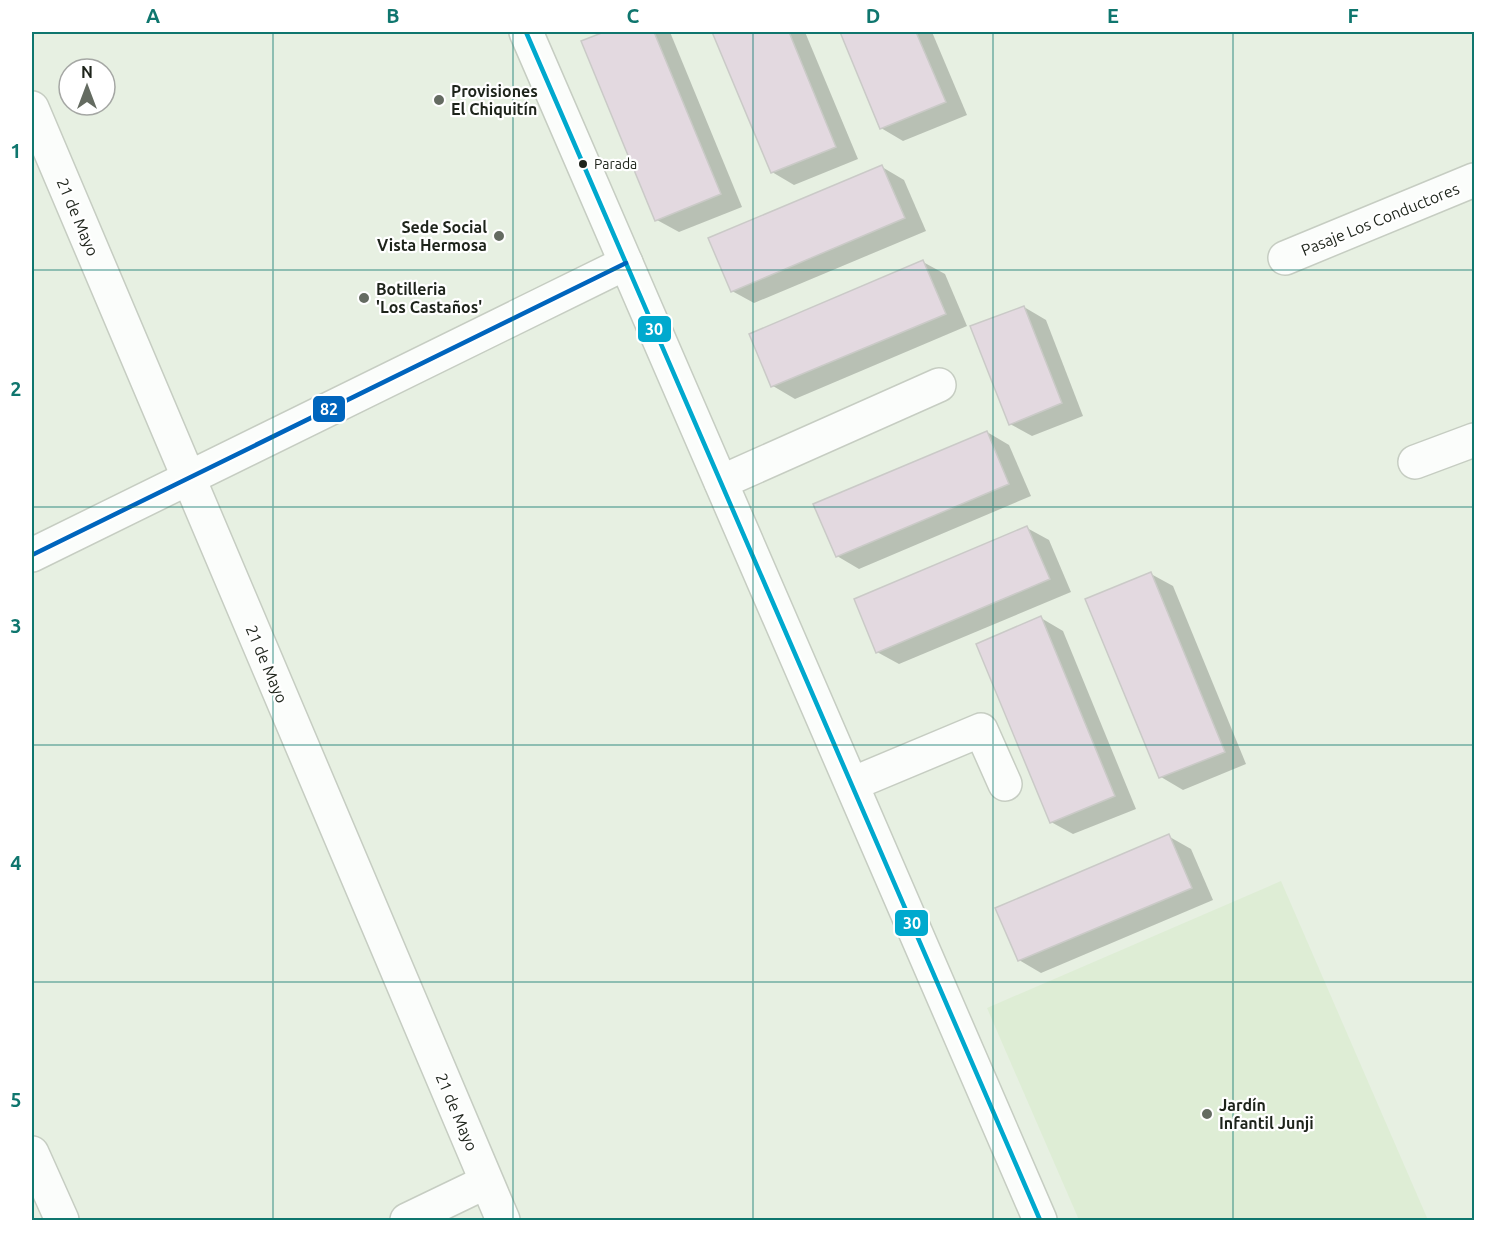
<svg xmlns="http://www.w3.org/2000/svg" width="1506" height="1252" font-family="Ubuntu,sans-serif">
<style>
.built{fill:#deedd5}
.shadow{fill:#0003}
.building{fill:#e3d9e0;stroke:#cacac7;stroke-width:1.5}
.lines{fill:none;stroke-linecap:round;stroke-linejoin:round}
.minor-casing{stroke:#c6cdc2;stroke-width:36}
.minor{stroke:#fbfdfb;stroke-width:33}
.bus-1-casing{stroke:#fff;stroke-width:9}
.bus-2-casing{stroke:#fff;stroke-width:9}
.bus-1{stroke:#00a9ce;stroke-width:4.5}
.bus-2{stroke:#0065bd;stroke-width:4.5}
.grid{fill:none;stroke:#0f766e;stroke-width:1.5;stroke-opacity:0.55}
.poi-dot{fill:#646b61;stroke:#fff;stroke-width:2}
.bus-dot{fill:#1e241b;stroke:#fff;stroke-width:2}
.labels{text-anchor:middle;dominant-baseline:central;stroke-width:4.5;stroke-linejoin:round;paint-order:stroke}
.bus-label{font-size:14px;fill:#1e241b;stroke:#fff;text-anchor:start}
.poi-label{font-size:16px;font-weight:bold;fill:#1e241b;stroke:#fff;text-anchor:start}
.street-label{font-size:16px;fill:#1e241b;stroke:#fff}
.line-badge{stroke:#fff;stroke-width:2}
.badge-label{font-size:16px;text-anchor:middle;font-weight:bold;fill:#fff}
.neatline{fill:none;stroke:#0f766e;stroke-width:2}
.grid-label{font-size:20px;text-anchor:middle;font-weight:bold;fill:#0f766e}
</style>
<rect width="100%" height="100%" fill="#e7f0e2"/>
<polygon class="built" points="1281,881 1428,1220 1079,1220 987,1008"/>
<g class="shadow">
<polygon points="608,32 670,32 742,207 679,232 657,220 583,42"/>
<polygon points="714,32 805,32 858,159 794,185 772,172"/>
<polygon points="842,32 932,32 967,115 903,141 881,128"/>
<polygon points="882,167 904,180 926,231 754,303 732,291"/>
<polygon points="923,262 945,274 967,326 795,399 773,386"/>
<polygon points="1024,307 1046,320 1083,416 1032,436 1010,424"/>
<polygon points="987,432 1009,445 1031,496 859,569 837,556"/>
<polygon points="1027,528 1049,540 1071,592 899,664 877,652"/>
<polygon points="1151,574 1173,586 1246,764 1183,790 1161,777"/>
<polygon points="1041,618 1063,631 1136,809 1073,834 1051,822"/>
<polygon points="1168,836 1191,849 1213,900 1041,973 1019,960"/>
</g>
<g class="building">
<polygon points="604,32 654,32 721,194 655,221 581,41"/>
<polygon points="712,32 789,32 836,147 771,173"/>
<polygon points="840,32 916,32 946,102 880,129"/>
<polygon points="882,165 905,218 731,292 708,238"/>
<polygon points="923,260 946,314 771,387 749,334"/>
<polygon points="1024,306 1062,403 1009,425 970,326"/>
<polygon points="987,431 1009,484 836,557 813,504"/>
<polygon points="1027,526 1050,579 876,653 854,599"/>
<polygon points="1151,572 1225,752 1159,778 1085,599"/>
<polygon points="1041,616 1115,796 1050,823 976,644"/>
<polygon points="1169,834 1192,888 1018,961 995,908"/>
</g>
<g class="lines">
<g class="minor-casing">
<g id="minor">
<polyline points="526,32 1040,1220"/>
<polyline points="32,108 503,1220"/>
<polyline points="1285,258 1474,180"/>
<polyline points="1415,462 1474,440"/>
<polyline points="721,482 939,385"/>
<polyline points="32,555 626,263"/>
<polyline points="852,784 981,730 1005,784"/>
<polyline points="32,1153 62,1220"/>
<polyline points="407,1220 486,1182"/>
</g>
</g>
<use href="#minor" class="minor"/>
<g class="bus-1-casing">
<polyline id="bus-1" points="526,32 1040,1220"/>
</g>
<g class="bus-2-casing">
<polyline id="bus-2" points="32,555 626,263"/>
</g>
<use href="#bus-1" class="bus-1"/>
<use href="#bus-2" class="bus-2"/>
</g>
<path class="grid" d="M273,32v1188M513,32v1188M753,32v1188M993,32v1188M1233,32v1188M32,270h1442M32,507h1442M32,745h1442M32,982h1442"/>
<g class="poi-dot">
<circle cx="439" cy="100" r="6"/>
<circle cx="499" cy="236" r="6"/>
<circle cx="364" cy="298" r="6"/>
<circle cx="1207" cy="1114" r="6"/>
</g>
<circle class="bus-dot" cx="583" cy="164" r="5"/>
<g class="labels">
<g class="bus-label">
<text x="594" y="164">Parada</text>
</g>
<g class="poi-label">
<text x="451" y="91">Provisiones<tspan x="451" dy="18">El Chiquitín</tspan></text>
<text x="487" y="227" text-anchor="end">Sede Social<tspan x="487" dy="18">Vista Hermosa</tspan></text>
<text x="376" y="289">Botilleria<tspan x="376" dy="18">'Los Castaños'</tspan></text>
<text x="1219" y="1105">Jardín<tspan x="1219" dy="18">Infantil Junji</tspan></text>
</g>
<g class="street-label">
<text transform="translate(78 217) rotate(67)">21 de Mayo</text>
<text transform="translate(1380 219) rotate(-22)">Pasaje Los Conductores</text>
<text transform="translate(267 664) rotate(67)">21 de Mayo</text>
<text transform="translate(457 1112) rotate(67)">21 de Mayo</text>
</g>
</g>
<g class="line-badge">
<rect x="637" y="315" width="35" height="28" rx="6" fill="#00a9ce"/>
<rect x="312" y="395" width="34" height="28" rx="6" fill="#0065bd"/>
<rect x="894" y="909" width="35" height="28" rx="6" fill="#00a9ce"/>
</g>
<g class="badge-label">
<text x="654" y="335">30</text>
<text x="329" y="415">82</text>
<text x="912" y="929">30</text>
</g>
<rect width="1506" height="1252" fill="none" stroke="#ffffff" stroke-width="66"/>
<g transform="translate(87 87)"><circle r="28" fill="#ffffff" stroke="#a5a7a4" stroke-width="1.5"/>
<path d="M0-4.5L10 22L0 15L-10 22Z" fill="#646b61"/>
<text y="-9" font-size="16" font-weight="bold" text-anchor="middle" fill="#1e241b">N</text>
</g>
<rect x="33" y="33" width="1440" height="1186" class="neatline"/>
<g class="grid-label">
<text x="153" y="23">A</text>
<text x="393" y="23">B</text>
<text x="633" y="23">C</text>
<text x="873" y="23">D</text>
<text x="1113" y="23">E</text>
<text x="1353" y="23">F</text>
<text x="16" y="158">1</text>
<text x="16" y="396">2</text>
<text x="16" y="633">3</text>
<text x="16" y="870">4</text>
<text x="16" y="1107">5</text>
</g>
</svg>
